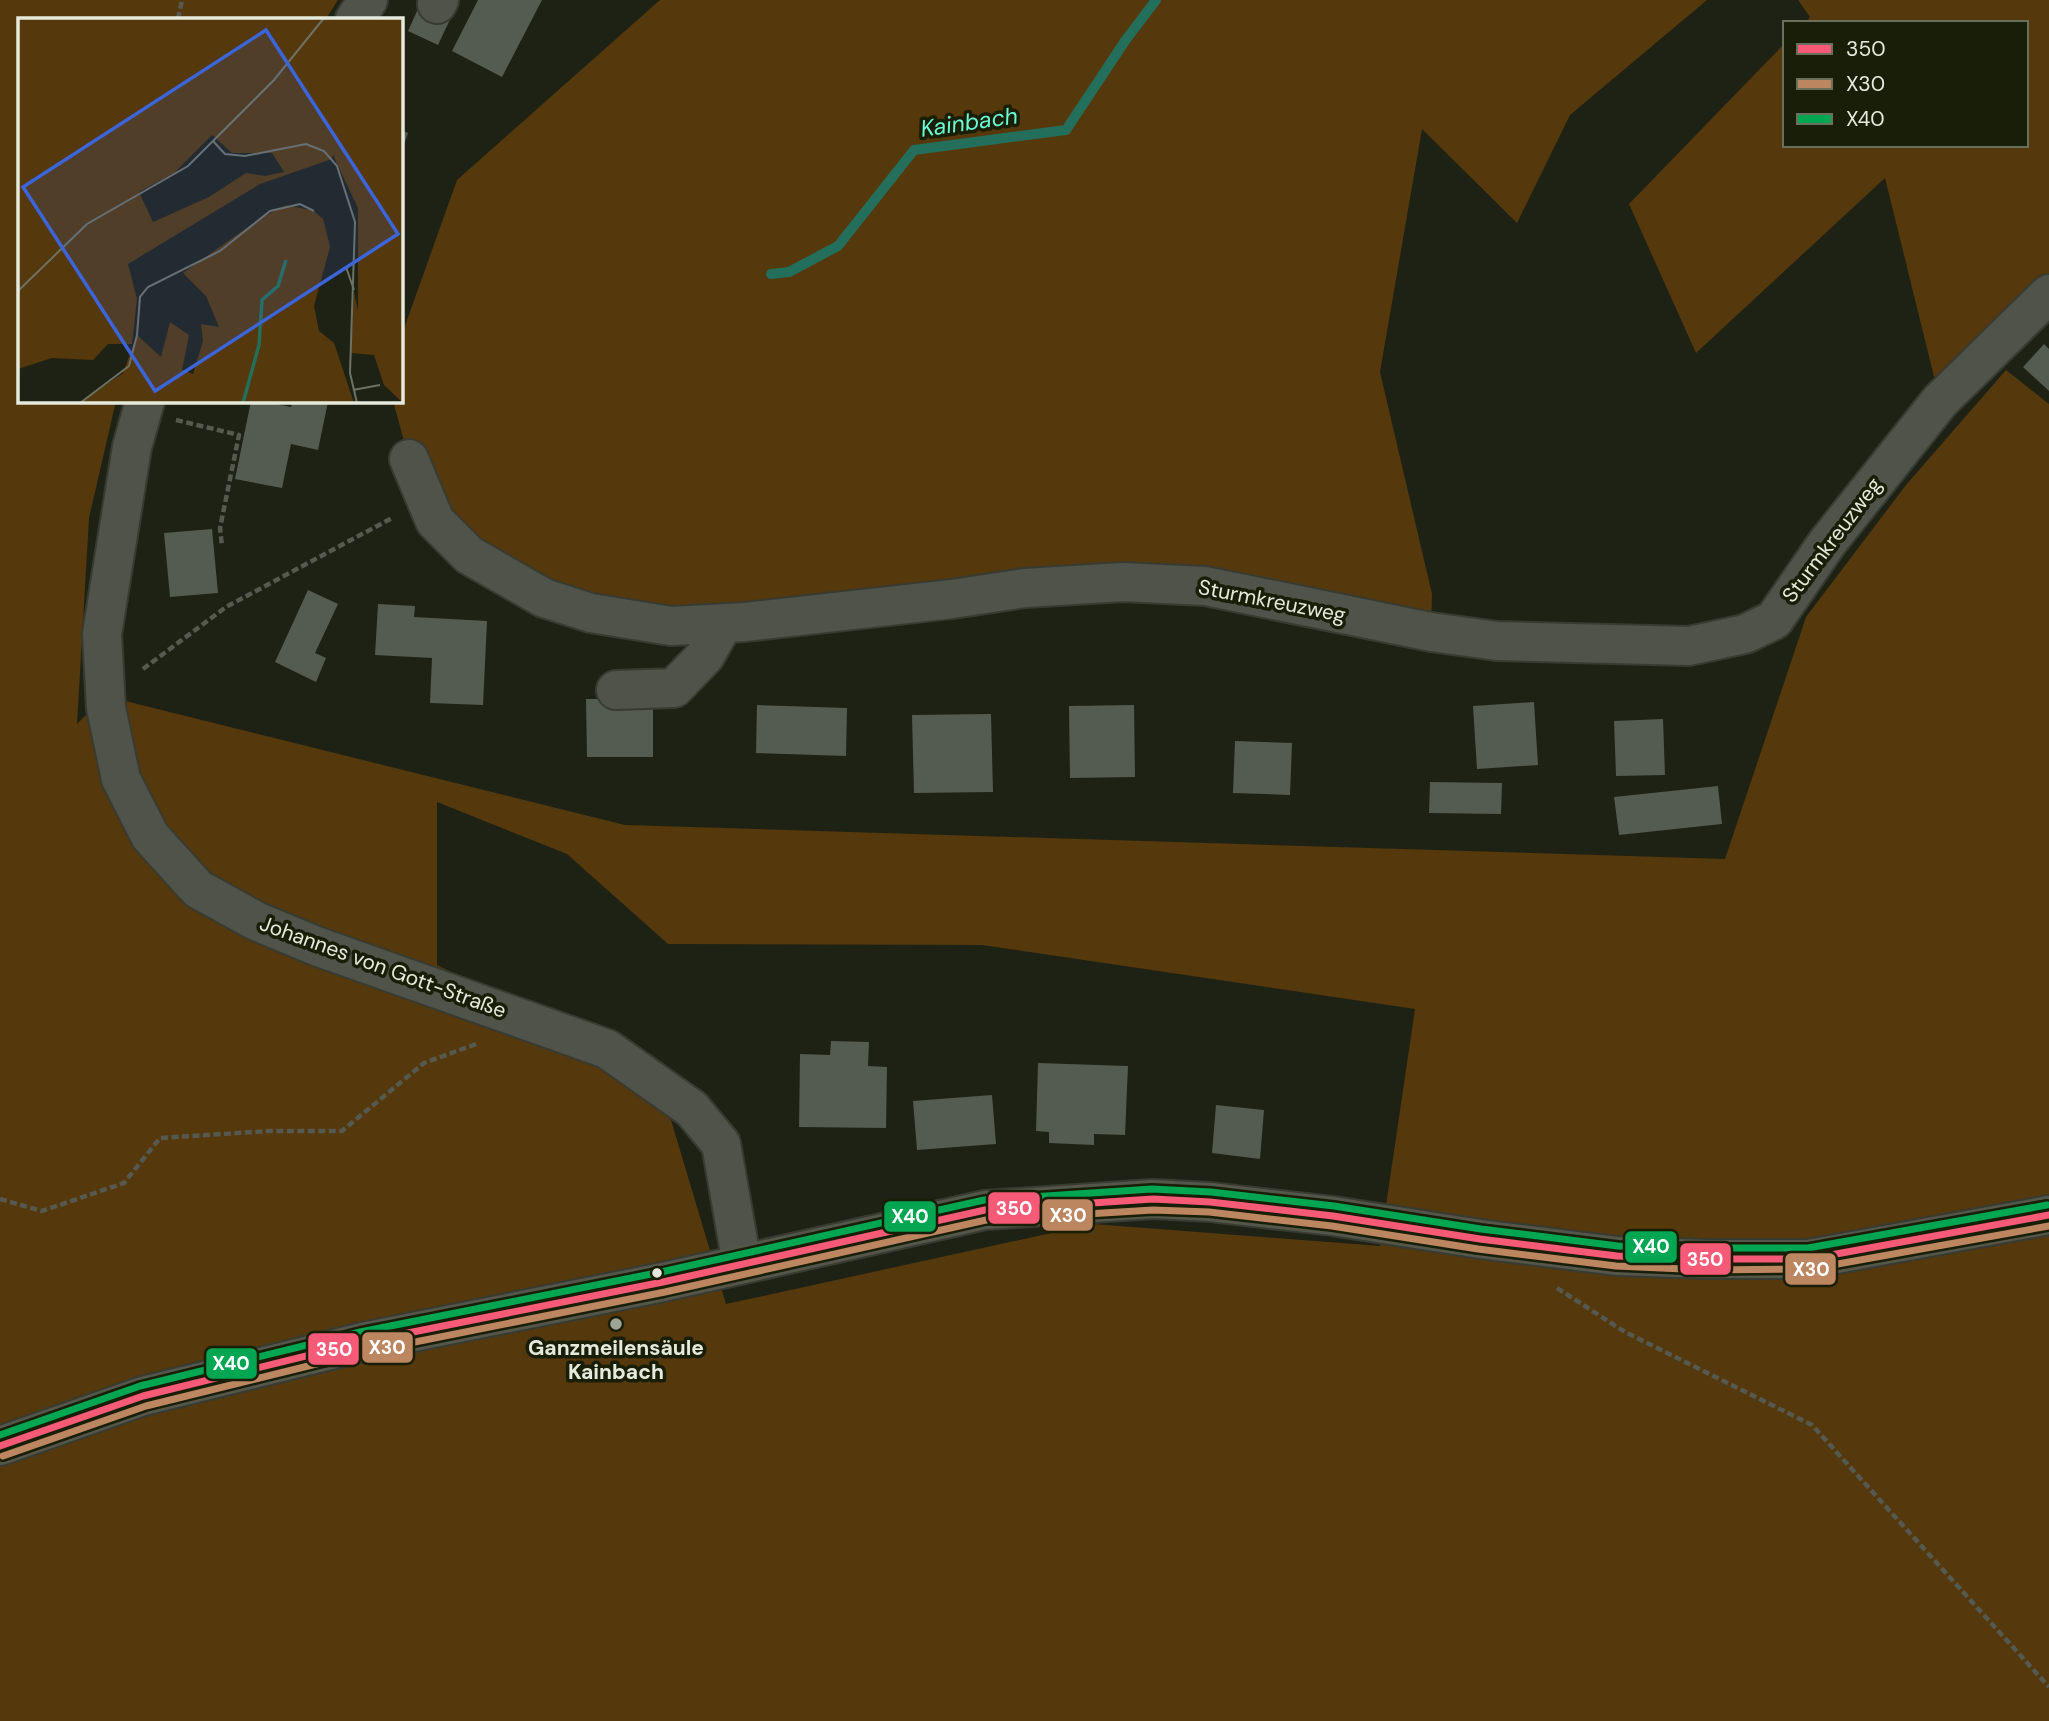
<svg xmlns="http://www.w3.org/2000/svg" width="2049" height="1721" font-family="'DM Sans',sans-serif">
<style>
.green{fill:#55380b;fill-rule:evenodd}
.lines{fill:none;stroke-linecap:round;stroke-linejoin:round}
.stream{stroke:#246f5b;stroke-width:10}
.building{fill:#545b50}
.minor-casing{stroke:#383b31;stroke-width:42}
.major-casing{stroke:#383b31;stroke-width:42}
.path{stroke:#555950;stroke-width:4.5;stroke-dasharray:7 3.5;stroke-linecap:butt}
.minor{stroke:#50534a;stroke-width:38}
.major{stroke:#55564a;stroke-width:38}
.bus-1-casing{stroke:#181e07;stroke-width:12}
.bus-2-casing{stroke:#181e07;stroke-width:12}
.bus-3-casing{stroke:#181e07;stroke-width:12}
.bus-1{stroke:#f75a77;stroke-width:7}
.bus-2{stroke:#bb8660;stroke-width:7}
.bus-3{stroke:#00a651;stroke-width:7}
.bus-dot{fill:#e5eadc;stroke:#181e07;stroke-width:2.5}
.poi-dot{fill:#9fa496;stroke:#181e07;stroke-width:2.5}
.labels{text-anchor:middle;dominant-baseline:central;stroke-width:7;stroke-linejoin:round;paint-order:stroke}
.street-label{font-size:21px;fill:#e5eadc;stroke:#181e07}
.poi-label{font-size:21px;font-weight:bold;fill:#e5eadc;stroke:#181e07}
.water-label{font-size:23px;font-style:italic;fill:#6bfbd4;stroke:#181e07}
.inset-river{fill:none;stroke:#246f5b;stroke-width:3.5}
.inset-road{fill:none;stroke:#6e7265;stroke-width:2}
.view{fill:#3b65d9;fill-opacity:0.15;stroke:#3b65d9;stroke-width:3.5}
.inset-edge{fill:none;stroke:#e5eadc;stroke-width:3.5}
.line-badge{stroke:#181e07;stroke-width:2.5}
.badge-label{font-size:19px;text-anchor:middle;font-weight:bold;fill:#fff}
</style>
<rect width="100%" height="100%" fill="#1e2215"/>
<g class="green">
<path d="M0,0h338l-12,19h-307v382h97l-27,117 -12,206 28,-28 520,129 1100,34 81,-242 100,-132 100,-115 43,34v1317h-2049zM437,802l130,52 101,90 314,1 433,64 -35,237 -287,-22 -367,80 -55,-184 -64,-71 -170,-84z"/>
<polygon points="660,0 1707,0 1570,115 1517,223 1422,129 1380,372 1432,594 1431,632 1205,586 671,626 469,555 409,459 393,401 401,401 401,337 457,180"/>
<polygon points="1798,0 2049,0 2049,294 1940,401 1885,178 1696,353 1629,204 1785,43 1785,145 2026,145 2026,23 1805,23 1810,17"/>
</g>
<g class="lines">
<polyline class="stream" points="771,274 789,272 838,246 914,150 1066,130 1125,41 1156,0"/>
</g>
<g class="building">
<polygon points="422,0 454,11 438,45 408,31"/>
<polygon points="478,0 542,0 502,77 452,51"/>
<polygon points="401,130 408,133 401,153"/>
<polygon points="2044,344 2049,349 2049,391 2023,367"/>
<polygon points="251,401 263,401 291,407 293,401 328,402 318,450 291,444 282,488 235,479"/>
<polygon points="212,529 218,593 170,597 164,533"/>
<polygon points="308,590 338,604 315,653 326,658 316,682 275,662"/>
<polygon points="378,604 415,606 414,617 487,621 483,705 430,703 432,658 375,655"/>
<polygon points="586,699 653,699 653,757 587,757"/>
<polygon points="1534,702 1538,765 1477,769 1473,706"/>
<polygon points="757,705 847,708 846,756 756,753"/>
<polygon points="1134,705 1135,777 1070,778 1069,706"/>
<polygon points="991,714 993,792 914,793 912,715"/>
<polygon points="1663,719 1665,775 1616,776 1614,721"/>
<polygon points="1235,741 1292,743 1290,795 1233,793"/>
<polygon points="1430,782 1502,783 1501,814 1429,813"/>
<polygon points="1718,786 1722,824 1619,835 1614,797"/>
<polygon points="831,1041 869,1042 868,1066 887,1067 886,1128 799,1127 800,1054 830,1055"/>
<polygon points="1038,1063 1128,1066 1125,1135 1094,1134 1094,1145 1049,1143 1049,1132 1036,1131"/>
<polygon points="992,1095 996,1144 917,1150 913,1101"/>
<polygon points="1216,1105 1264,1110 1260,1159 1212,1153"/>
</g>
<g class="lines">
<g class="minor-casing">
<g id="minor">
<polyline points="437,4 439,0"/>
<polyline points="355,19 368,0"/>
<polyline points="145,401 132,447 102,634 106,708 121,779 150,836 198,889 256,921 316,946 607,1049 692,1109 721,1144 742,1264"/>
<polyline points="409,459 435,521 469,555 544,598 591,613 671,626 745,622 952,599 1025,588 1123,582 1205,586 1431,632 1497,641 1689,646 1745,634 1774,620 1827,543 1940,401 2049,294"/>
<polyline points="616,690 674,688 705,656 723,624"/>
</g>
</g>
<g class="major-casing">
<polyline id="major" points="0,1446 143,1396 363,1342 663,1282 985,1210 1153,1199 1210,1202 1333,1216 1480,1239 1617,1256 1706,1259 1809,1259 2049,1215"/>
</g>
<g class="path">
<polyline points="178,19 182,0"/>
<polyline points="176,420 239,435 220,528 222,546"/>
<polyline points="143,669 226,607 392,518"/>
<polyline points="0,1199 42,1211 124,1183 160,1138 269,1131 342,1131 424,1063 479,1043"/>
<polyline points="1557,1288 1625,1332 1812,1425 2049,1687"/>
</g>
<use href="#minor" class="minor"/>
<use href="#major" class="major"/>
<g class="bus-1-casing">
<polyline id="bus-1" points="0,1446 143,1396 363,1342 663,1282 985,1210 1153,1199 1210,1202 1333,1216 1480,1239 1617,1256 1706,1259 1809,1259 2049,1215"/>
</g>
<g class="bus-2-casing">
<polyline id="bus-2" points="3,1456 146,1406 365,1352 665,1292 986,1220 1153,1210 1209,1212 1332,1226 1478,1249 1616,1266 1706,1270 1810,1269 2049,1226"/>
</g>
<g class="bus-3-casing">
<polyline id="bus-3" points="0,1435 140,1386 360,1332 661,1272 984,1200 1152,1189 1211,1192 1334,1206 1481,1229 1618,1246 1706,1248 1808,1248 2047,1205"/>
</g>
<use href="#bus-1" class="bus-1"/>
<use href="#bus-2" class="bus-2"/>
<use href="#bus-3" class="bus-3"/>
</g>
<circle class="bus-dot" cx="657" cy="1273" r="6"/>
<circle class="poi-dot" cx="616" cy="1324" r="7"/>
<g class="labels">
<g class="street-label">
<text transform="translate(1832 540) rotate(-53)">Sturmkreuzweg</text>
<text transform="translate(1272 601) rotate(11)">Sturmkreuzweg</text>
<text transform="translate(383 967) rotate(20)">Johannes von Gott-Straße</text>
</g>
<g class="poi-label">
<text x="616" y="1348">Ganzmeilensäule<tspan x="616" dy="24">Kainbach</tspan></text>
</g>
<g class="water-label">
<text transform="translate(969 122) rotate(-8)">Kainbach</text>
</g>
</g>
<g transform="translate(18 18)">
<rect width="385" height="385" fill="#1e2215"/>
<path d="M0,0h385v385l-19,-18 -10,-30 -23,-2 3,-61 4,19v-103l-25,-53 -1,4 -72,25 -132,80 9,35 -5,45h-24l-15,16 -41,-2 -34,11zM194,117l20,18h40l12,19 -19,4 -19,-3 -37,24 -56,25 -14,-30 35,-19zM269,187l27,6 9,8 7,28 -16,59 5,25 15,12 20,60h-274l43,-30 14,-38 24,22 9,-35 19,13 -7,35 11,4 10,-33 -2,-17 18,3 -13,-31 -23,-23 79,-56z" fill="#55380b" fill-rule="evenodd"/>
<path class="inset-river" d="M225,385l16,-58 3,-45 16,-14 8,-26"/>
<path class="inset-road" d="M195,123l12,13 20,2 61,-12 18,7 13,15 18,56 -5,151 7,30M328,249l8,23M0,273l69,-67 101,-58 86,-86 50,-62M335,372l27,-5M62,385l49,-37 8,-31 3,-38 8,-10 72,-36 50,-40 30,-7 14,7"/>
<path class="view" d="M248,12l132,204 -243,157 -132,-204z"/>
<rect width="385" height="385" class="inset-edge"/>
</g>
<g class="line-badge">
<rect x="987" y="1191" width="54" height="34" rx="7" fill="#f75a77"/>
<rect x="1041" y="1198" width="53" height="34" rx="7" fill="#bb8660"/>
<rect x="883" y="1200" width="54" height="33" rx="7" fill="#00a651"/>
<rect x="1624" y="1230" width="54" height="34" rx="7" fill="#00a651"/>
<rect x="1679" y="1242" width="53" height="34" rx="7" fill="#f75a77"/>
<rect x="1784" y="1252" width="53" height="34" rx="7" fill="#bb8660"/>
<rect x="361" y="1331" width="53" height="33" rx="7" fill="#bb8660"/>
<rect x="307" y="1332" width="53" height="34" rx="7" fill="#f75a77"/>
<rect x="205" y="1347" width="53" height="33" rx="7" fill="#00a651"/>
</g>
<g class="badge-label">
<text x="1014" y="1215">350</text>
<text x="1068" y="1222">X30</text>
<text x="910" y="1223">X40</text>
<text x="1651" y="1253">X40</text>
<text x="1705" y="1266">350</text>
<text x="1811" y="1276">X30</text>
<text x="387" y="1354">X30</text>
<text x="334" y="1356">350</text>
<text x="231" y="1370">X40</text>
</g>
<rect x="1783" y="21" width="245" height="126" fill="#181e07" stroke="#6a705c" stroke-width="2"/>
<rect x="1797" y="44" width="35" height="10" fill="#f75a77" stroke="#6a705c" stroke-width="2"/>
<text x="1846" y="56" font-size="21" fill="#e5eadc">350</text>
<rect x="1797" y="79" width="35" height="10" fill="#bb8660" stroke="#6a705c" stroke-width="2"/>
<text x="1846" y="91" font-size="21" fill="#e5eadc">X30</text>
<rect x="1797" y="114" width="35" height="10" fill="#00a651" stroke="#6a705c" stroke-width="2"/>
<text x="1846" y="126" font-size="21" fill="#e5eadc">X40</text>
</svg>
